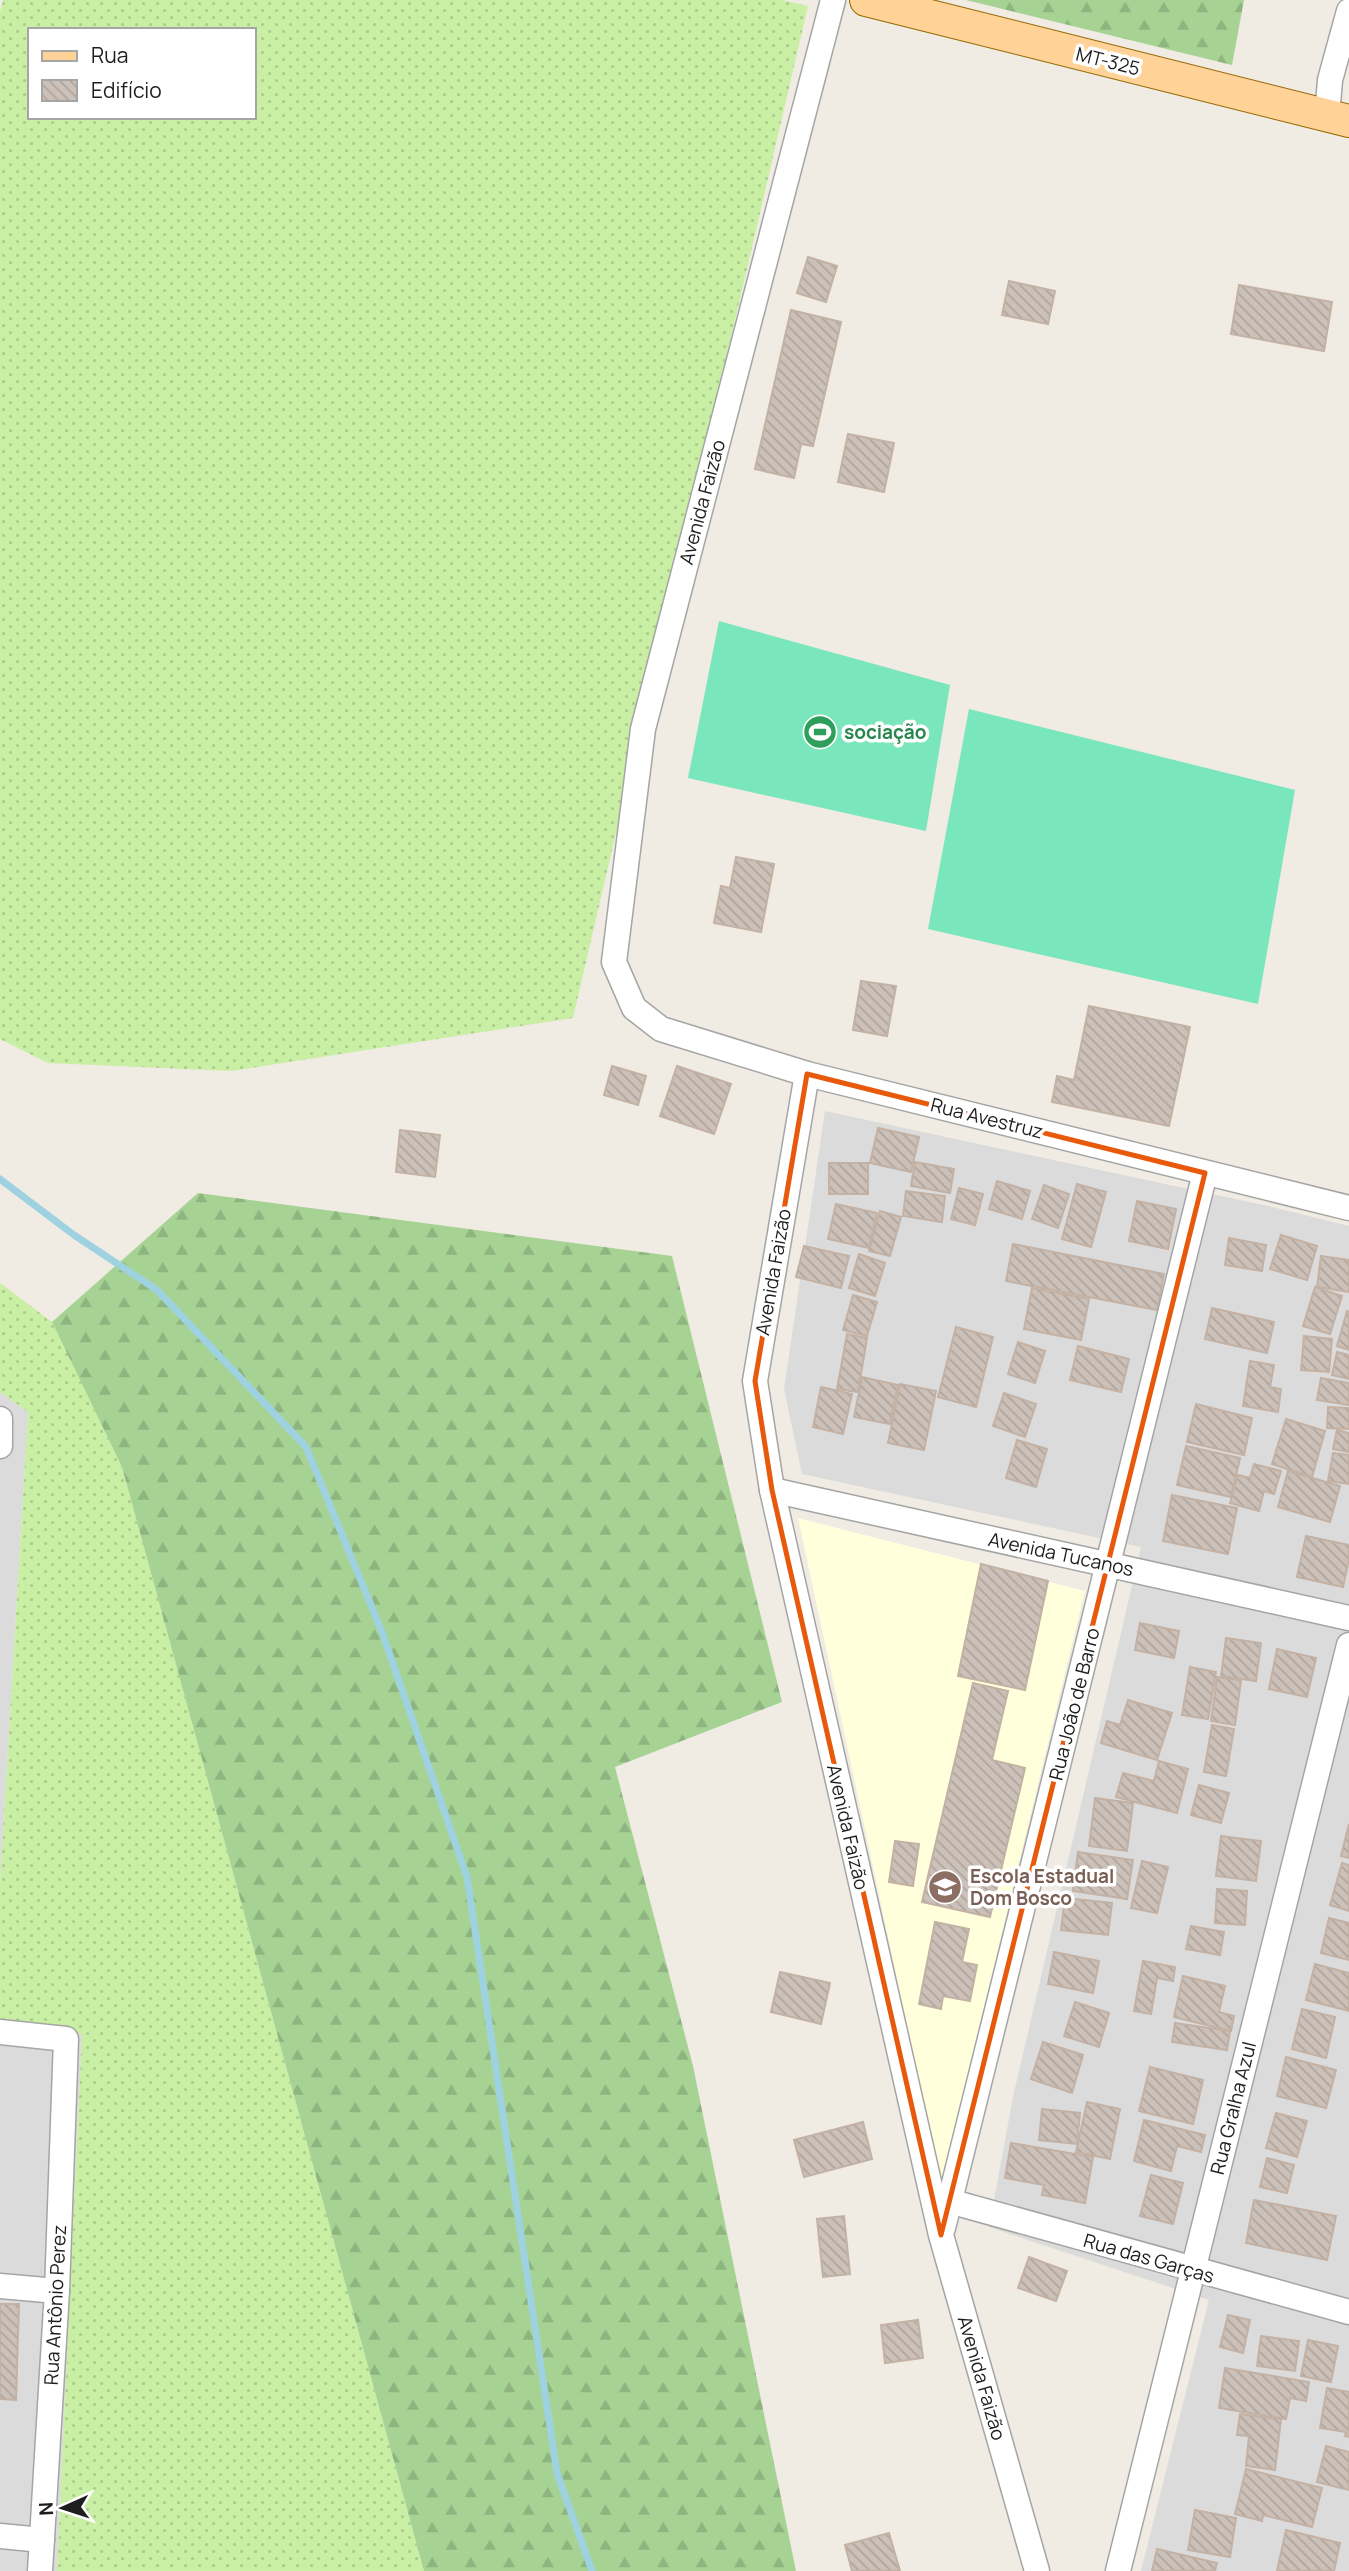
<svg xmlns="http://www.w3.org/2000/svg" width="1349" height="2571" font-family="Manrope,sans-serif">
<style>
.residential{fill:#dcdbdb}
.education{fill:#ffffdc}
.grass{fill:url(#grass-dots);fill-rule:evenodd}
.forest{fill:url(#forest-firs)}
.pitch{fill:#79e6bc}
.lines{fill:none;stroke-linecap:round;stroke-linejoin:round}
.stream{stroke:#9fd2e1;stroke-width:7}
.building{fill:url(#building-back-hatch);stroke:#c3b1a4;stroke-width:2}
.minor-casing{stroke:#a5a5a5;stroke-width:27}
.major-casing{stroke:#976500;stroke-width:34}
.minor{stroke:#fff;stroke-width:24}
.major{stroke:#ffd398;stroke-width:32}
.marked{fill:none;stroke:#e8590c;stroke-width:5;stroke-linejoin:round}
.labels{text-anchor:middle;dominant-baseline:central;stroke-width:7;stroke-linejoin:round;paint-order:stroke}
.street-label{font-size:19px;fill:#1e1e1e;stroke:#fff}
.leisure-label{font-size:19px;font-weight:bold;fill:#27864d;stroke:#fff;text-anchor:start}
.education-label{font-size:19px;font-weight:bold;fill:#785e54;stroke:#fff;text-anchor:start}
</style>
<defs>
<pattern id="grass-dots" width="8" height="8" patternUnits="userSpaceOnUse" patternTransform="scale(1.75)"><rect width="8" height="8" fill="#c9efa4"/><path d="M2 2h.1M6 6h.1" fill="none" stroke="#accc8d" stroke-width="1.8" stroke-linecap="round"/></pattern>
<pattern id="forest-firs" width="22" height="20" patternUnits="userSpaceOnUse" patternTransform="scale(1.75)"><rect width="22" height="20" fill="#a6d394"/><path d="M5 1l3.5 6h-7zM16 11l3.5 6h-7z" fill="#8eb57f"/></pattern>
<pattern id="building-back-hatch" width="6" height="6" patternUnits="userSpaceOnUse" patternTransform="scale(1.75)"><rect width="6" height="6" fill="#ccc1b8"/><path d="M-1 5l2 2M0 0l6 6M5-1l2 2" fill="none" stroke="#afa59e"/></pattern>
</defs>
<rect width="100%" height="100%" fill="#f0ebe3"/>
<g class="residential">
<polygon points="825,1111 1268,1206 1349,1226 1349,2571 1141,2571 1209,2300 989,2227 1013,2097 1141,1547 802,1474 784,1389"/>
<polygon points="0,1392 28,1412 0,1884"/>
<polygon points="0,2022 82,2034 57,2571 0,2571"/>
</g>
<polygon class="education" points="798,1518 1085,1591 941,2183"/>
<g class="grass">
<path d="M3,0h778l27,6 -235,1012 -342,53 -183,-8 -48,-24v-1027zM30,30h224v87h-224z"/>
<polygon points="0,1283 52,1322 122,1467 424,2571 57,2571 82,2034 0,2022 0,1884 28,1412 0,1392"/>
</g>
<g class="forest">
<polygon points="966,0 1244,0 1232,65"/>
<polygon points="198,1193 672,1256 782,1702 615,1767 693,2066 796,2571 424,2571 122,1467 52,1322"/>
</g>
<g class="pitch">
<polygon points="719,621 950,685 926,831 688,778"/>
<polygon points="969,709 1295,790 1258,1004 928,929"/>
</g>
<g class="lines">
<polyline class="stream" points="0,1179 74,1235 157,1290 306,1447 382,1632 467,1877 557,2473 592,2571"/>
</g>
<g class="building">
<polygon points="808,257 837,266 826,302 797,293"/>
<polygon points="1009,281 1055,291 1048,324 1002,315"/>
<polygon points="1239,285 1332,302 1324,351 1231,334"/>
<polygon points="791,310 841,322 813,446 801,444 794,478 755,469"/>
<polygon points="848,434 894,443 884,492 838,482"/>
<polygon points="736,857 774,864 761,932 714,923 721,886 730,888"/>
<polygon points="861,981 896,986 887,1036 853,1030"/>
<polygon points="1089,1006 1190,1027 1169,1126 1052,1102 1057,1076 1074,1080"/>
<polygon points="612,1066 646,1076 638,1105 604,1095"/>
<polygon points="677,1066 731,1084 714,1134 660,1116"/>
<polygon points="878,1128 919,1137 911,1172 870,1163"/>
<polygon points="400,1130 440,1135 435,1177 396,1172"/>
<polygon points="915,1162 954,1169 950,1193 911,1186"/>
<rect x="829" y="1163" width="39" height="31"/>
<polygon points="997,1181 1030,1191 1022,1219 989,1209"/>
<polygon points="1077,1184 1106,1192 1091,1247 1062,1239"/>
<polygon points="1044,1185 1069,1194 1058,1228 1032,1219"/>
<polygon points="959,1188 983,1194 975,1225 951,1219"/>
<polygon points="906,1191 945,1196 942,1222 903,1216"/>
<polygon points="1137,1201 1176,1209 1168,1249 1129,1241"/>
<polygon points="836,1204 877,1213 869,1248 828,1239"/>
<polygon points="880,1211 901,1217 890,1256 869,1251"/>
<polygon points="1281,1235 1317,1246 1307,1280 1270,1269"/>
<polygon points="1229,1238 1266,1245 1262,1271 1225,1265"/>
<polygon points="1013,1244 1164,1274 1157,1310 1006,1281"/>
<polygon points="804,1246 849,1256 841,1288 796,1277"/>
<polygon points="859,1254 885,1263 875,1296 849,1288"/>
<polygon points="1321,1256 1349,1260 1349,1292 1317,1287"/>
<polygon points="1315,1287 1342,1296 1330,1334 1303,1326"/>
<polygon points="1032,1288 1089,1299 1081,1340 1024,1329"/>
<polygon points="853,1295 877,1302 867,1336 843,1330"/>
<polygon points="1212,1308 1274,1322 1267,1353 1205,1339"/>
<polygon points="1347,1311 1349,1312 1349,1350 1337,1346"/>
<polygon points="956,1327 993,1337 976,1407 938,1397"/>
<polygon points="847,1334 867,1338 858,1392 837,1389"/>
<polygon points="1304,1336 1332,1339 1329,1372 1301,1370"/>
<polygon points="1018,1342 1045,1351 1035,1383 1008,1374"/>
<polygon points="1078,1346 1129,1359 1121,1392 1070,1380"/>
<polygon points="1337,1352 1349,1355 1349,1379 1332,1375"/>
<polygon points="1250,1361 1274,1365 1270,1387 1281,1389 1278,1412 1243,1406"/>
<polygon points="862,1377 898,1385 890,1424 854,1417"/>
<polygon points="1321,1378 1349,1383 1349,1405 1317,1400"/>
<polygon points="900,1384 936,1391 924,1450 888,1443"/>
<polygon points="821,1387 852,1394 843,1434 813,1427"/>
<polygon points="1004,1393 1036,1404 1025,1437 993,1426"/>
<polygon points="1196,1404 1252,1418 1244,1455 1187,1442"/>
<polygon points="1328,1407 1349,1408 1349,1429 1327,1428"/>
<polygon points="1286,1419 1325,1431 1312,1477 1272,1464"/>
<polygon points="1337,1430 1349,1433 1349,1452 1333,1449"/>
<polygon points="1017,1440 1047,1449 1036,1487 1006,1478"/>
<polygon points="1186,1446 1240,1458 1231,1497 1177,1485"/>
<polygon points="1333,1453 1349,1455 1349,1484 1328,1481"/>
<polygon points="1254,1464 1281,1471 1274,1494 1264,1491 1259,1511 1230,1503 1238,1475 1250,1478"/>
<polygon points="1288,1471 1340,1486 1330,1522 1278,1507"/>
<polygon points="1172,1495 1237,1508 1228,1554 1163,1541"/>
<polygon points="1306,1536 1349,1545 1349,1559 1343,1587 1297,1577"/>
<polygon points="981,1564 1048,1581 1025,1690 958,1676"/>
<polygon points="1140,1623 1179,1631 1174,1658 1135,1650"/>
<polygon points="1226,1638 1261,1643 1256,1681 1221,1676"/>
<polygon points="1277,1649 1316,1658 1307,1697 1269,1689"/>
<polygon points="1190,1667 1216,1672 1208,1719 1182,1715"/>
<polygon points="1217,1677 1241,1680 1235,1725 1211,1721"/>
<polygon points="973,1683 1008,1691 992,1760 1025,1768 990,1917 922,1902"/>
<polygon points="1128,1700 1172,1713 1157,1760 1101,1743 1107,1721 1120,1725"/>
<polygon points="1212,1725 1234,1729 1226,1776 1204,1772"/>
<polygon points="1159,1761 1188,1769 1177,1813 1116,1797 1123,1773 1154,1781"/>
<polygon points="1199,1785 1229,1793 1221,1823 1191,1815"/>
<polygon points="1095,1798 1133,1803 1127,1851 1089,1846"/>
<polygon points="1349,1824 1349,1858 1341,1856"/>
<polygon points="1221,1836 1261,1841 1256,1881 1216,1876"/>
<polygon points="895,1841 919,1844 913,1886 889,1882"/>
<polygon points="1078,1852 1133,1860 1127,1899 1073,1891"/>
<polygon points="1142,1861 1168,1867 1157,1913 1131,1908"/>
<polygon points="1342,1863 1349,1865 1349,1911 1330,1905"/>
<polygon points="1217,1889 1247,1891 1245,1925 1215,1923"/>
<polygon points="1065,1898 1112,1903 1108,1935 1061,1930"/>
<polygon points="1329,1918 1349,1923 1349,1960 1321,1953"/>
<polygon points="935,1922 969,1929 962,1962 977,1965 970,2001 943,1996 941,2009 919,2004"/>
<polygon points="1191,1926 1224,1932 1220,1955 1186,1949"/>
<polygon points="1054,1952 1099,1961 1093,1993 1048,1984"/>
<polygon points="1143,1961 1175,1967 1173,1981 1157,1978 1151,2014 1134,2011"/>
<polygon points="1315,1964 1349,1973 1349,2011 1306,2000"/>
<polygon points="780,1972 830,1983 821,2024 771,2012"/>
<polygon points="1183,1976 1225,1986 1219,2012 1234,2016 1231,2031 1174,2017"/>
<polygon points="1075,2002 1109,2013 1099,2047 1064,2036"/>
<polygon points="1302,2009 1335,2017 1326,2058 1292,2049"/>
<polygon points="1175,2023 1230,2031 1227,2050 1172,2042"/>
<polygon points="1043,2042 1083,2055 1072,2093 1031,2079"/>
<polygon points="1286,2057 1336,2070 1326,2108 1277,2096"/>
<polygon points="1150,2067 1203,2080 1193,2124 1139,2111"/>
<polygon points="1087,2102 1120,2109 1110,2159 1076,2152"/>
<polygon points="1042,2109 1080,2113 1077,2144 1039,2140"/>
<polygon points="1276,2113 1307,2121 1297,2157 1266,2148"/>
<polygon points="1144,2120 1205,2135 1201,2152 1177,2146 1171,2171 1134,2161"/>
<polygon points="863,2122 872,2159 804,2177 794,2140"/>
<polygon points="1011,2143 1093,2157 1085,2203 1042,2195 1044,2185 1005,2178"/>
<polygon points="1267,2158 1294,2165 1287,2193 1260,2187"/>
<polygon points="1151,2175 1183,2183 1173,2224 1140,2216"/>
<polygon points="1254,2200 1336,2216 1327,2260 1246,2243"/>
<polygon points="844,2216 850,2274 823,2277 817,2219"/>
<polygon points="1029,2257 1067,2271 1056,2301 1018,2288"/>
<polygon points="0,2304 19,2304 16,2400 0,2399"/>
<polygon points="1228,2315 1250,2320 1243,2353 1220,2347"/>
<polygon points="918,2320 923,2358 885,2363 881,2325"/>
<polygon points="1261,2336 1299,2341 1295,2371 1257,2366"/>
<polygon points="1308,2340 1338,2346 1331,2382 1301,2376"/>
<polygon points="1225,2368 1309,2382 1306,2401 1290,2398 1286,2419 1219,2408"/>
<polygon points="1327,2388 1349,2392 1349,2437 1345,2436 1346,2432 1320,2428"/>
<polygon points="1240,2414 1281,2419 1275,2470 1246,2466 1249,2436 1237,2435"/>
<polygon points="1326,2446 1349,2452 1349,2490 1317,2482"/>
<polygon points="1246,2469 1322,2488 1312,2527 1263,2515 1262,2521 1235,2514"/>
<polygon points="1195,2510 1236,2518 1230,2557 1188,2550"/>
<polygon points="1286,2530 1340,2543 1334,2571 1277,2571"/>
<polygon points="889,2533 900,2571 852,2571 845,2545"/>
<polygon points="1157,2549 1217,2563 1215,2571 1152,2571"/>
</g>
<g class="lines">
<g class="minor-casing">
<g id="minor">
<polyline points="833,0 643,729 614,962 634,1008 661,1029 807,1074 1349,1208"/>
<polyline points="1327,116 1330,80 1349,11"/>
<polyline points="807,1074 755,1381 772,1490 941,2235 1037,2571"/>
<polyline points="0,1419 0,1446"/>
<polyline points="772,1490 1349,1618"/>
<polyline points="0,2032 66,2039 57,2291 40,2571"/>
<polyline points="949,2201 1349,2312"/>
<polyline points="943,2228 1205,1173"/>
<polyline points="0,2286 57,2291"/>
<polyline points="0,2536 42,2540"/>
<polyline points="1118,2571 1349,1645"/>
</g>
</g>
<g class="major-casing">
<polyline id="major" points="866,0 1349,121"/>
</g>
<use href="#minor" class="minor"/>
<use href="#major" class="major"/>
</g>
<path class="marked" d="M807,1074l398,99 -264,1062 -169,-745 -17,-109z"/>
<defs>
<g id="stadium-disc" transform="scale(1.75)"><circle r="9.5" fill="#2e9e5b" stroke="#fff"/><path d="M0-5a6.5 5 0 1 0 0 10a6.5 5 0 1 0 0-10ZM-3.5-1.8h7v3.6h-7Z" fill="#fff"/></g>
<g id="school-disc" transform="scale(1.75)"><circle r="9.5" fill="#8d6e63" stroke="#fff"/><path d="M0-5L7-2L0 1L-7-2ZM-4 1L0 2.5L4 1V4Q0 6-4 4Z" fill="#fff"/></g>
</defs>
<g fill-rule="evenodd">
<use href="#stadium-disc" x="820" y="732"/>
<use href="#school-disc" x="945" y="1887"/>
</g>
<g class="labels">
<g class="street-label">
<text transform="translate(1108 61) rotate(14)">MT-325</text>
<text transform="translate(702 502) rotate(-75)">Avenida Faizão</text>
<text transform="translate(987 1118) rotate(14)">Rua Avestruz</text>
<text transform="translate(773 1272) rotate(-80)">Avenida Faizão</text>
<text transform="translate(1061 1554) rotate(12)">Avenida Tucanos</text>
<text transform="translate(1074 1704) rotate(-76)">Rua João de Barro</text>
<text transform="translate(848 1827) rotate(77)">Avenida Faizão</text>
<text transform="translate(1233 2108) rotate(-76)">Rua Gralha Azul</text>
<text transform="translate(1149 2258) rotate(16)">Rua das Garças</text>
<text transform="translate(55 2305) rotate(-87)">Rua Antônio Perez</text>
<text transform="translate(982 2378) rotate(74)">Avenida Faizão</text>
</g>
<g class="leisure-label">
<text x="844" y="732">sociação</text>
</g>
<g class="education-label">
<text x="970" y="1876">Escola Estadual<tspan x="970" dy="22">Dom Bosco</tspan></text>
</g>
</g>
<rect x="28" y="28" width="228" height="91" fill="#ffffff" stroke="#a5a5a5" stroke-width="2"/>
<rect x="42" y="51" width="35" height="10" fill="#ffd398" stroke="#a5a5a5" stroke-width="2"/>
<text x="91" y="63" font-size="21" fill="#1e1e1e">Rua</text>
<rect x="42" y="80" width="35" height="21" fill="url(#building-back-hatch)" stroke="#a5a5a5" stroke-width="2"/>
<text x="91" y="98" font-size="21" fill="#1e1e1e">Edifício</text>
<g transform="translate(63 2508) rotate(267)" stroke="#ffffff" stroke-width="5" paint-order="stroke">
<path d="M0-5L12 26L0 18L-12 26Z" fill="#1e1e1e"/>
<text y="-10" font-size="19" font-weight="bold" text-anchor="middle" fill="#1e1e1e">N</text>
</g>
</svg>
